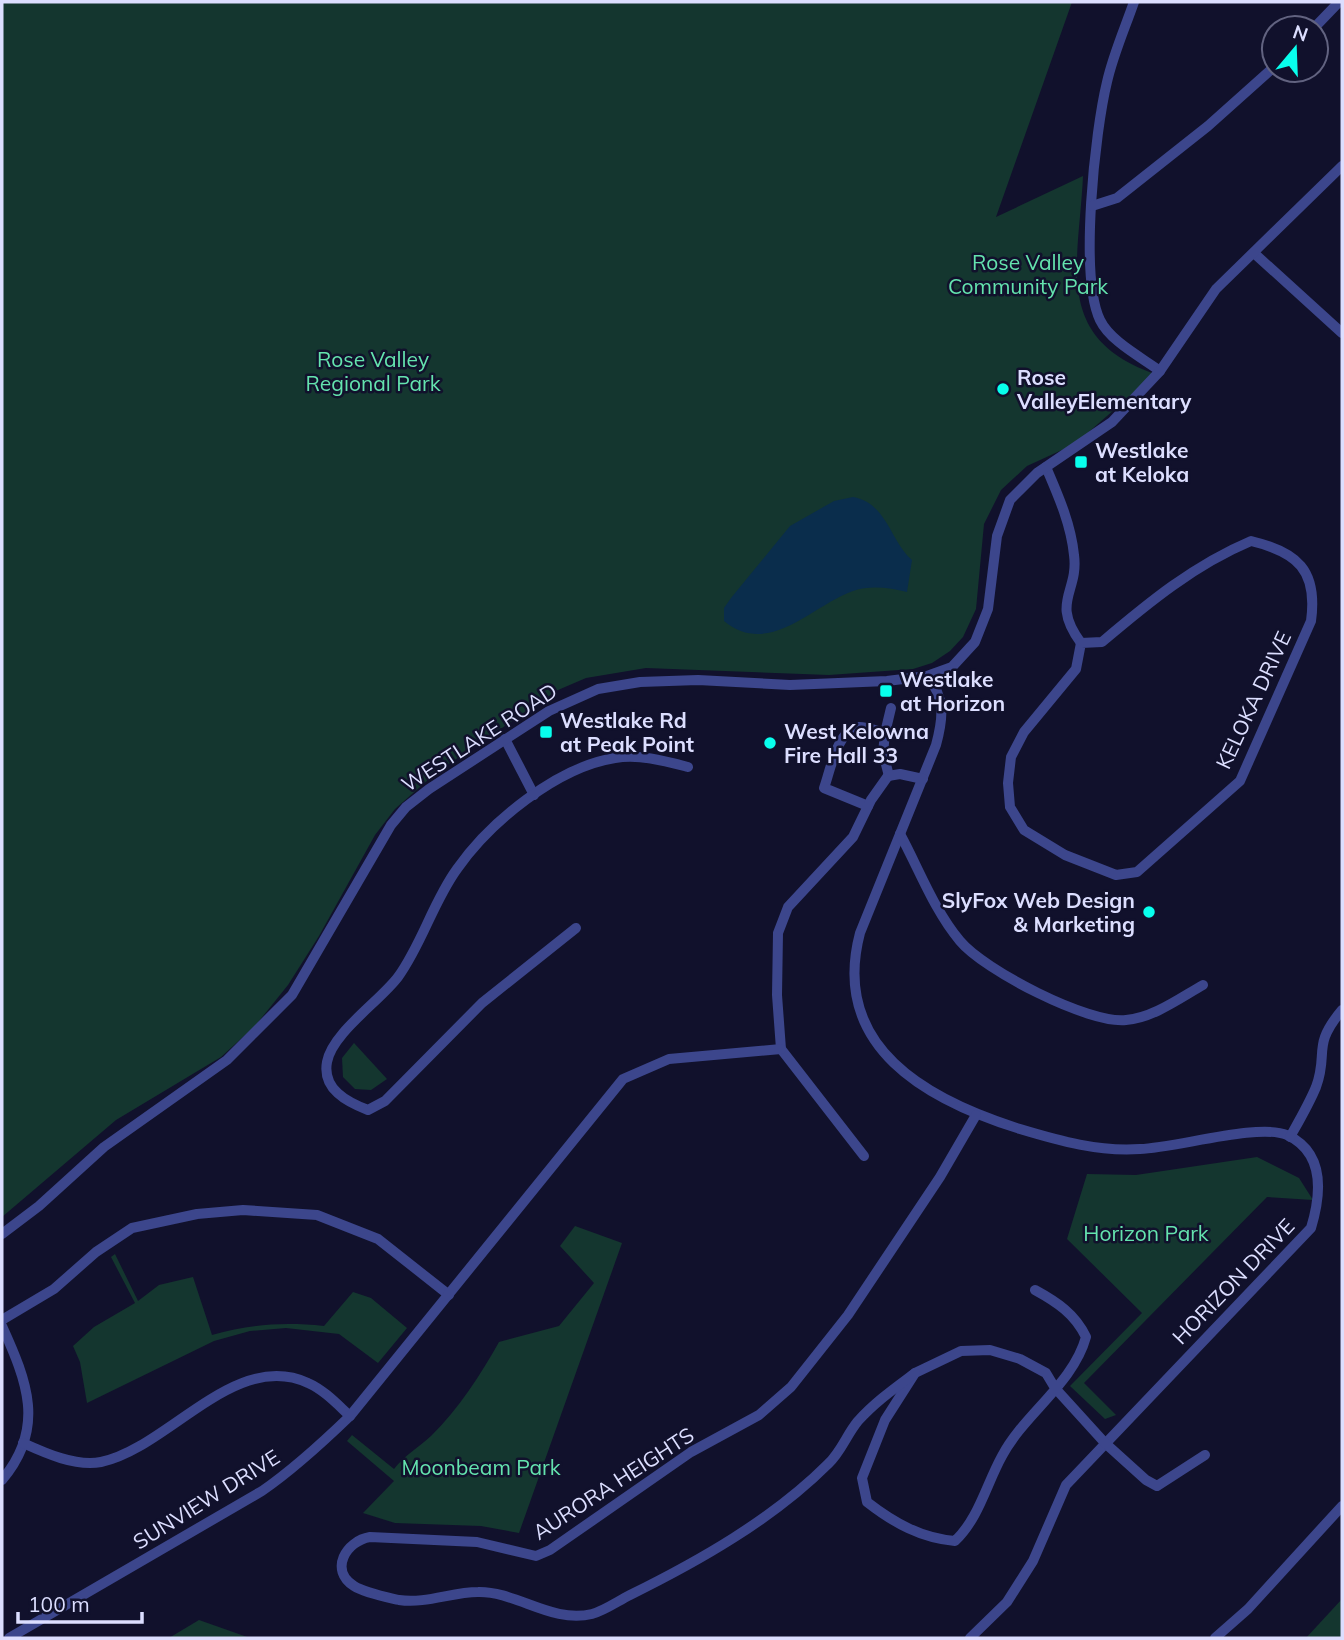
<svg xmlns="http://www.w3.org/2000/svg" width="1344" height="1640" font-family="Mulish,sans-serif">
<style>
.green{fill:#14362f}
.water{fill:#0a2d4c}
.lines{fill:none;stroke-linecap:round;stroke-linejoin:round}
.minor{stroke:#3c468c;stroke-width:10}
.poi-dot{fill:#08ffed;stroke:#11112c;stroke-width:2.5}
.labels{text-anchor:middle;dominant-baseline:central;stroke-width:5;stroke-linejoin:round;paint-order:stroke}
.park-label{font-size:21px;fill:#64e3ae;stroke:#11112c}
.poi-label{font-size:21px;font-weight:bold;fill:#dcdeff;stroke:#11112c;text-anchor:start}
.street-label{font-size:21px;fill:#dcdeff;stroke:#11112c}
</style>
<rect width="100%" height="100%" fill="#11112c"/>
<g class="green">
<path d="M2,2h1070l-76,215 87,-41c-4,88 -31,162 72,198l-80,70 -48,22 -26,24 -17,34 -8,85 -13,28 -13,14 -18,12 -19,6 -84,6 -183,-7 -60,10 -28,12 -121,82 -42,37 -20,26 -56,101 -31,49 -33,41 -34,31 -105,63 -114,97z"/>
<polygon points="354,1043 387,1079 371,1090 355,1089 343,1077 342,1058"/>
<polygon points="1257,1157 1299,1178 1313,1200 1267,1197 1084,1383 1116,1415 1105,1419 1070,1386 1142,1313 1067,1239 1087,1174 1136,1175"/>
<path d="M575,1226l47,17 -103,290 -38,-7 -86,-3 -32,-10 31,-32 -47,-40 5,-6 42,34c11,-14 24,-21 37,-33 27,-26 50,-62 68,-94l60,-16 35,-43 -34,-37z"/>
<path d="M115,1254l23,47 21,-16 34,-8 19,58c39,-11 72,-13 112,-9l29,-34 18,6 36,30 -29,35 -39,-29 -53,-6 -36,3 -36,10 -127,62 -7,-41 -7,-16 21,-19 41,-24 -24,-46z"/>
<polygon points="1342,1599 1342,1638 1306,1638"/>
<polygon points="199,1620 250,1638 169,1638"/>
</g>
<path class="water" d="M853,497c34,6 37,44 59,63l-5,32c-17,-4 -36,-7 -54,-1 -42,15 -84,67 -129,30v-13l7,-10 59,-72 44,-25z"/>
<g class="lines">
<g class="minor">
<path d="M1134,2c-9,26 -21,53 -27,80 -12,49 -28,194 -7,238 10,21 41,37 60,51"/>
<polyline points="1314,28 1339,2"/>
<polyline points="1092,206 1117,198 1208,126 1274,67"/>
<polyline points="1255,254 1342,333"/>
<path d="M1046,467c12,28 25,57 28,88 5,38 -24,46 7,88"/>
<path d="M1251,541c46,11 67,29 60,80l-71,160 -103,91 -21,3 -51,-20 -41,-25 -14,-23 -2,-24 3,-26 13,-25 52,-63 5,-26 21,-1c46,-39 92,-77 149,-101z"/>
<path d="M927,676c19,22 16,43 9,69l-76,188c-30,114 67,167 160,196 40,12 79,23 120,20 36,-1 118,-26 147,-14 39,18 34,60 24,93l-245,257 -33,76 -26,41 -37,36"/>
<polyline points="885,733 883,753 889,776"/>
<polyline points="505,739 534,795"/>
<path d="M868,806l-44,-18c6,-16 13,-58 34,-61 7,-1 19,4 27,6l6,-25"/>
<path d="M900,834c19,35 34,76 60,107 24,29 128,83 166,79 27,-2 54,-22 77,-35"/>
<path d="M576,928l-94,75 -97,98 -17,9c-21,-8 -46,-21 -41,-48 5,-29 53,-61 71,-85 24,-33 35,-75 59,-108 33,-47 100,-102 158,-111 25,-4 50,3 73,9"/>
<path d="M1290,1137c9,-16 19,-33 26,-50 13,-35 -5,-40 26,-77"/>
<polyline points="864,1156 781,1049 777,995 778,933 788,907 853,837 871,800 888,776 900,774 923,779"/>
<polyline points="2,1234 39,1206 104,1147 227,1060 292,995 391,825 406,807 429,789 549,711 598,689 640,682 698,680 790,685 887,681 927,676 952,667 975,642 988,609 997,536 1010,500 1037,473 1112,422 1160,371 1216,289 1342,166"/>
<path d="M1035,1290c22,12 40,24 51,47 -13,47 -62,77 -84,119 -16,29 -23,62 -47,85 -34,-3 -61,-18 -88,-39l-5,-24 23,-58 30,-47 46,-22 29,-1 30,9 26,14 9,15 50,55 41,37 11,6 48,-31"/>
<polyline points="2,1320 54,1289 96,1252 132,1228 197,1214 243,1210 317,1215 378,1239 449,1295"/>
<path d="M2,1326c25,55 44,102 0,154"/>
<path d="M915,1373c-20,15 -40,29 -57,48 -11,13 -17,31 -30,43 -55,55 -129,97 -198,131 -12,6 -26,16 -38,19 -40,10 -76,-23 -114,-22 -26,0 -52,12 -79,8 -13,-3 -34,-7 -45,-14 -25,-16 -8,-45 16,-49l107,5 59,14 14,-6 141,-98 68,-37 32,-28 57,-72 92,-138 36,-62"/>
<path d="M23,1443c22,10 53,24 78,19 67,-14 134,-113 207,-79 16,7 29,21 42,33"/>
<path d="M9,1638l253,-147c32,-22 60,-48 88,-75l273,-337 46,-20 112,-10"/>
<polyline points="1215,1638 1248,1609 1342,1506"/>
</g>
</g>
<g class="poi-dot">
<circle cx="1003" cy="389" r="7"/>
<rect x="1074" y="455" width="14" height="14" rx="3.5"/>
<rect x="879" y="684" width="14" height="14" rx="3.5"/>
<rect x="539" y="725" width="14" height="14" rx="3.5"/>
<circle cx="770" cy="743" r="7"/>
<circle cx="1149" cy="912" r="7"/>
</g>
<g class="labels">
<g class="park-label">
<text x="1028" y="262">Rose Valley<tspan x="1028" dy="24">Community Park</tspan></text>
<text x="373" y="359">Rose Valley<tspan x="373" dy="24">Regional Park</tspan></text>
<text x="1146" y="1233">Horizon Park</text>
<text x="481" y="1467">Moonbeam Park</text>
</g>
<g class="poi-label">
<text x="1017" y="377">Rose<tspan x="1017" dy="24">ValleyElementary</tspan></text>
<text x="1095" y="450">Westlake<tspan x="1095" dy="24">at Keloka</tspan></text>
<text x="900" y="679">Westlake<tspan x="900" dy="24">at Horizon</tspan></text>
<text x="560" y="720">Westlake Rd<tspan x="560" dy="24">at Peak Point</tspan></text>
<text x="784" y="731">West Kelowna<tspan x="784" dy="24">Fire Hall 33</tspan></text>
<text x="1135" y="900" text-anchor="end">SlyFox Web Design<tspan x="1135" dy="24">&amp; Marketing</tspan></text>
</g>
<g class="street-label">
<text transform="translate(1253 700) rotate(-65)">KELOKA DRIVE</text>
<text transform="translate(479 737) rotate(-33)">WESTLAKE ROAD</text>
<text transform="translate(1233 1281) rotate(-46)">HORIZON DRIVE</text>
<text transform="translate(613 1483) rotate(-33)">AURORA HEIGHTS</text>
<text transform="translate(206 1499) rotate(-32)">SUNVIEW DRIVE</text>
</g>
</g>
<rect width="1344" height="1640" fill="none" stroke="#dcdeff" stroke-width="7"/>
<g transform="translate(1295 49) rotate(19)"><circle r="33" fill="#11112c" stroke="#626380" stroke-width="2"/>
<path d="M0-5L12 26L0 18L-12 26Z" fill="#08ffed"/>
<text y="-10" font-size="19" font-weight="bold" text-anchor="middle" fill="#dcdeff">N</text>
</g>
<path d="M18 1612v10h124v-10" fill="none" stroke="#dcdeff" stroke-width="3.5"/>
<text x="28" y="1612" font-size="21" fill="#dcdeff" stroke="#11112c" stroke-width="5" paint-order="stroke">100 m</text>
</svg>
